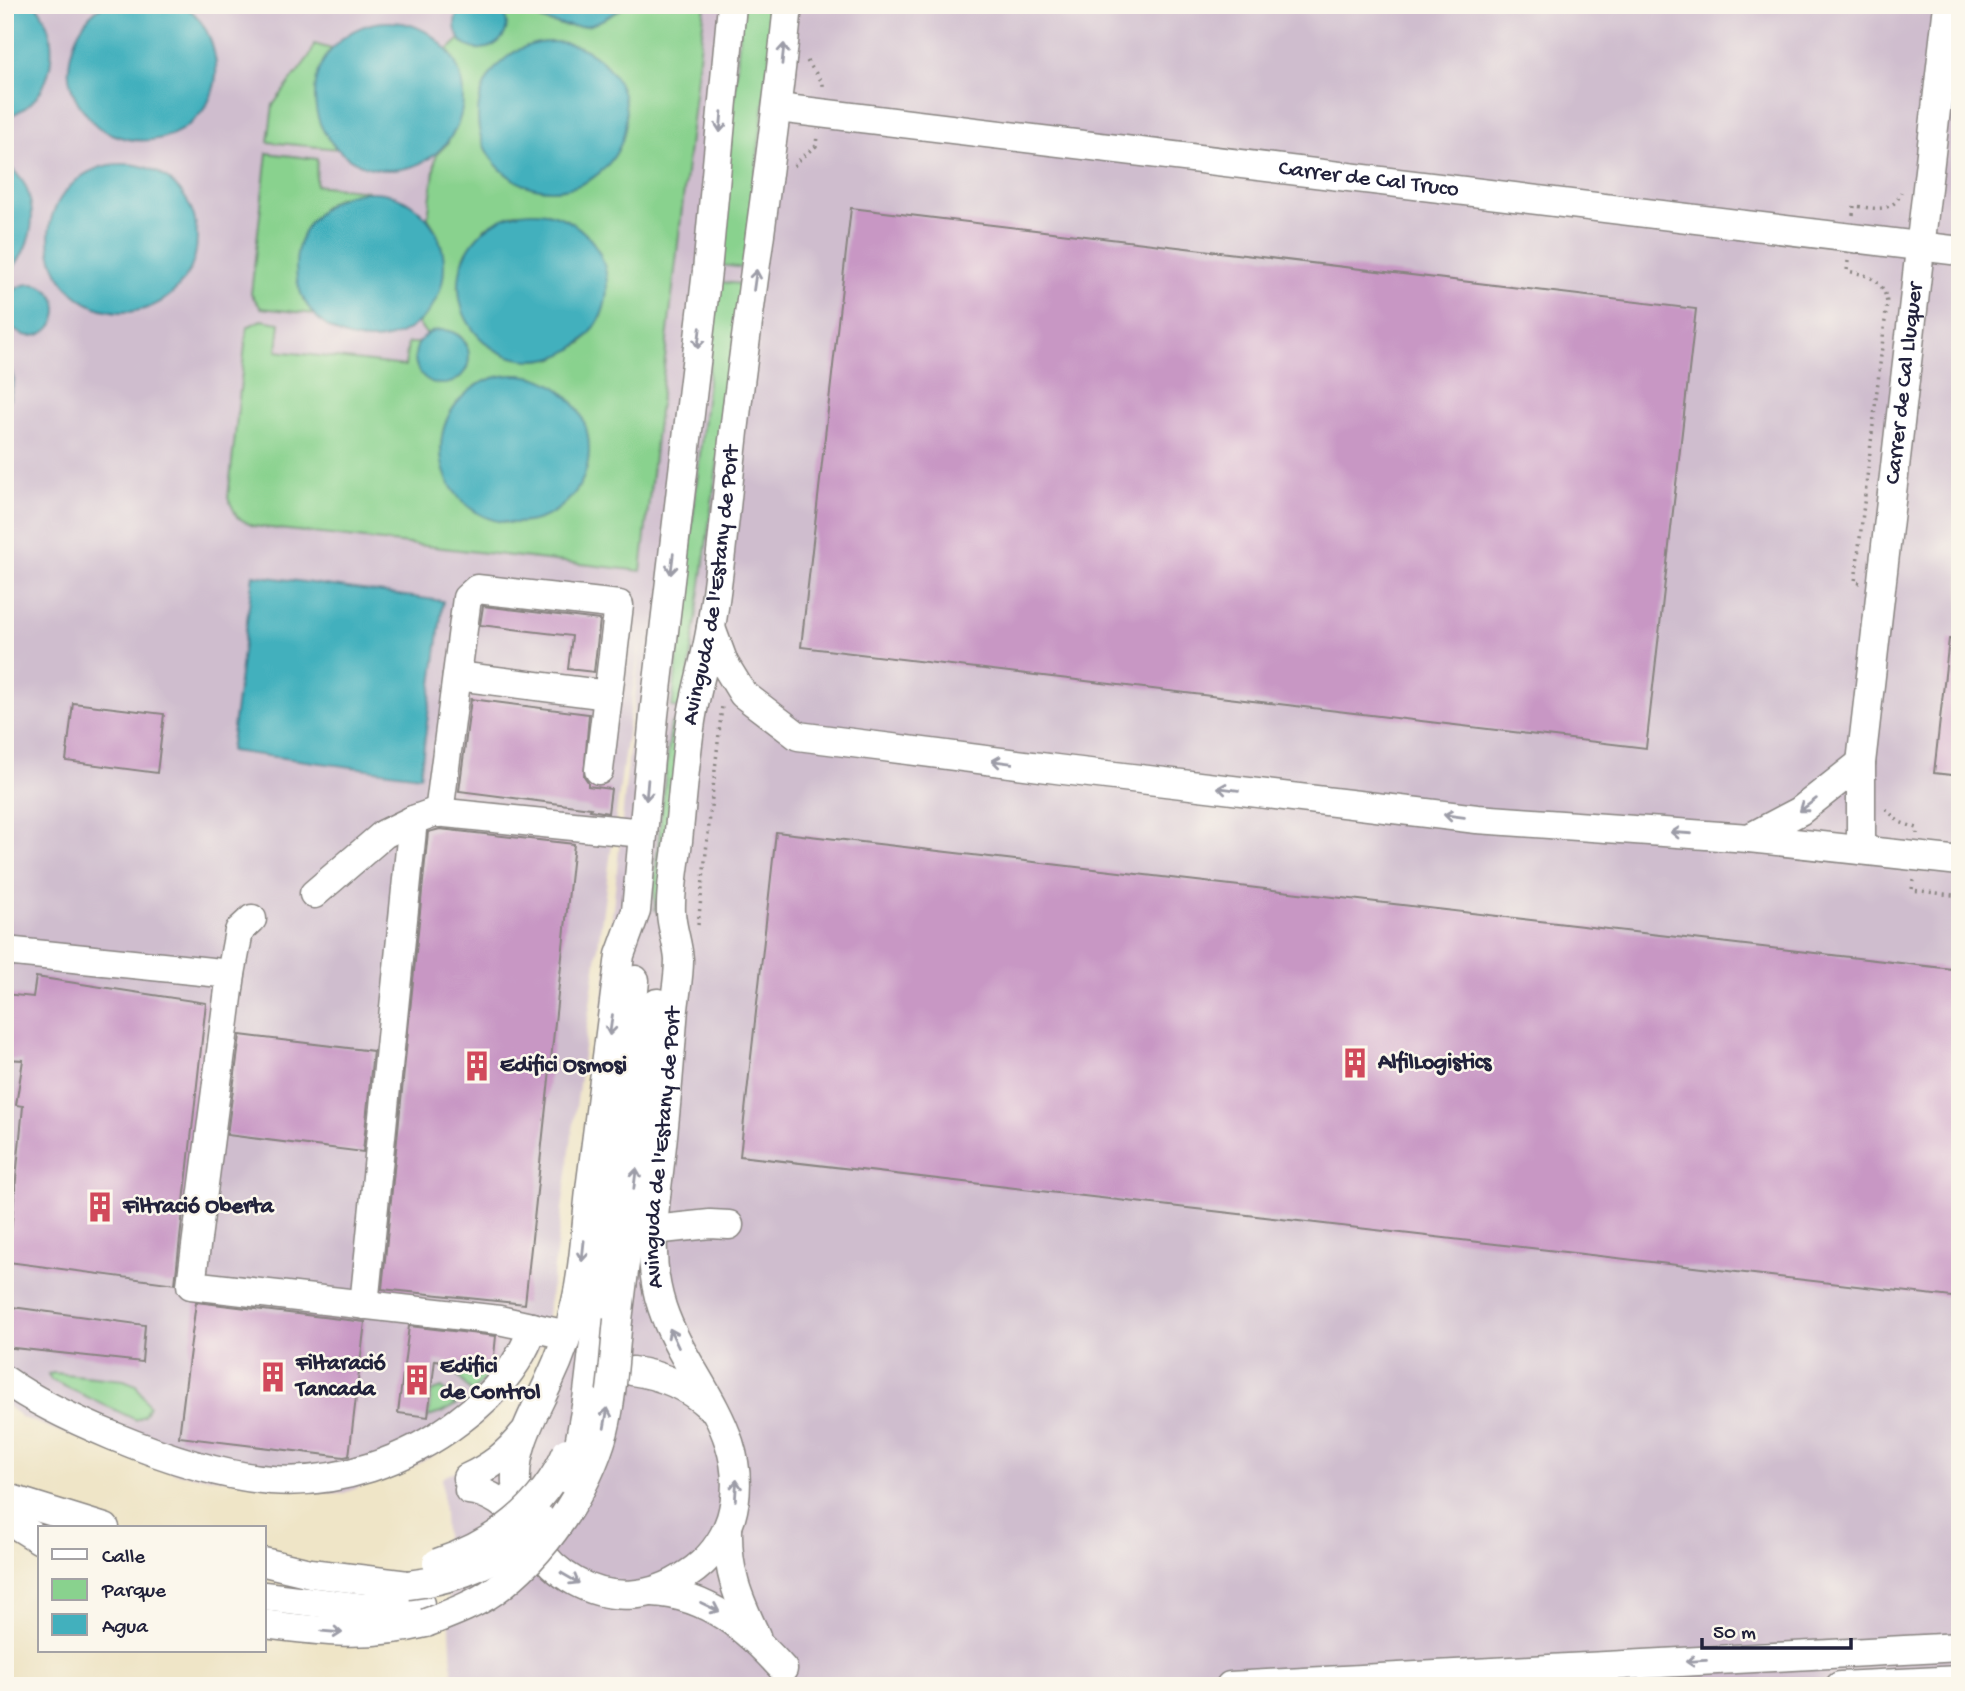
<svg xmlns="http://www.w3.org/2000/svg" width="1965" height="1691" font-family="'Gochi Hand',sans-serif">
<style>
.industrial{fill:#cfbdce}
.green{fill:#89d28e;stroke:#567a64;stroke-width:2;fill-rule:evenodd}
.water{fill:#42b0bd;stroke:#32697c;stroke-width:2}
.building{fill:#c897c4}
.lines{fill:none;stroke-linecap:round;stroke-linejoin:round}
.minor-casing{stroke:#888481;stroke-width:31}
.path{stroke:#888481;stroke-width:3.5;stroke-dasharray:2 5;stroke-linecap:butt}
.minor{stroke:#fff;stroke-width:28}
.minor-bridge-casing{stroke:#888481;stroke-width:31;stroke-linecap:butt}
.minor-bridge{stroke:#fff;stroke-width:28}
.oneway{stroke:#9c9ca7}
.labels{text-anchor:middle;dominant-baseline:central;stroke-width:5;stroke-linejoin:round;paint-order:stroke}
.street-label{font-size:23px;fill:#22223b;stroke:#fbf7ec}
.poi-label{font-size:23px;font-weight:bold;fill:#22223b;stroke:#fbf7ec;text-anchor:start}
</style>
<rect width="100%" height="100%" fill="#fbf7ec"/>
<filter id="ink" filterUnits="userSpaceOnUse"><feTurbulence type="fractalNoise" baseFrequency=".0143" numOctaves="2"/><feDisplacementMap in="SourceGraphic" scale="14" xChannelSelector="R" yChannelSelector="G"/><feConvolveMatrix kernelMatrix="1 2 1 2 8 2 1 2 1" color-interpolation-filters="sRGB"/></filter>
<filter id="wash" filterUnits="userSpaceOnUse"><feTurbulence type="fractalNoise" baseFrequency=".00686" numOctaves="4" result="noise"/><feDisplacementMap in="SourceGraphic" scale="28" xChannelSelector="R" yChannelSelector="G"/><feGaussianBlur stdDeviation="1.57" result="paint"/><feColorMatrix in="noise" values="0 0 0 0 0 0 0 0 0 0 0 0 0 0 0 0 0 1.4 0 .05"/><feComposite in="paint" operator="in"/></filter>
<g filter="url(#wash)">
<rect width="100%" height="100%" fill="#efe5c7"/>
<polygon class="industrial" points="5,5 1960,5 1960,1686 453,1686 442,1478 484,1455 514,1421 556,1342 585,1182 642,625 544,1341 500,1406 460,1441 408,1469 341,1494 176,1473 23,1418 5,1404"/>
<g class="green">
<path d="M499,5h23c15,18 46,24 68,20 10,-3 22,-11 31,-16l3,-4h81l-64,566 -388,-45 -16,-9 -9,-19 19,-171 14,-7 19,3 -3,28 128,15 3,-23h11l-4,15 34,25 11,-5 7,-33c-2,-3 -5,-8 -9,-10 -7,-4 -24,-3 -31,0l-9,-12 12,-14 6,-78 -8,-13 8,-63 12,-12 7,-81 -7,-12 12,-11 5,5 41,-24zM515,213h33l53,104 -19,26 -30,16 -94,-71 7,-33 20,-27z"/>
<polygon points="742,5 760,5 775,14 744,268 720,265"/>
<polygon points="314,44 332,49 327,54 332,144 338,149 268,142 273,105 311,54"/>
<polygon points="267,153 317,159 316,185 368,191 338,198 322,208 303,299 314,314 261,308 251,294"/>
<polygon points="719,282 742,284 684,708 672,707"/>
<polygon points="671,723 682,725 663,883 655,911 654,883"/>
<polygon points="466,1364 490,1367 485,1378 472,1393 457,1375"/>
<polygon points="54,1373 124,1380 136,1385 149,1406 144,1416 136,1420 51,1380 48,1374"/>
<polygon points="442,1388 456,1405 441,1413 428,1417 431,1392"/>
</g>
<g class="water">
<path d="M5,5h31c24,28 20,81 -11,103 -6,4 -13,7 -20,10z"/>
<path d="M104,5h78c17,8 28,29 32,47 15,60 -47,106 -102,82 -4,-2 -10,-4 -14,-7 -5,-4 -10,-11 -14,-16 -9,-11 -17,-30 -15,-44 2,-24 13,-50 35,-62z"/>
<path d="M462,5h37c29,36 -31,64 -43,26 -3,-10 0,-18 6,-26z"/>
<path d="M522,5h102l-3,4c-9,5 -21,13 -31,16 -22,4 -53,-2 -68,-20z"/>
<circle cx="389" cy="96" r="74"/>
<circle cx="552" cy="116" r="74"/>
<path d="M5,161c7,8 17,17 21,26 13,33 4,65 -21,90z"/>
<circle cx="123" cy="238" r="74"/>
<circle cx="370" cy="266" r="74"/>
<circle cx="533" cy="286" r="74"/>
<circle cx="31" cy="310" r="26"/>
<circle cx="442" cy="357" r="27"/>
<polygon points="5,349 14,381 5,416"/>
<circle cx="515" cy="449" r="74"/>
<polygon points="253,575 443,601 420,776 230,751"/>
</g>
<g id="blocks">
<g class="building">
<polygon points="851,208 1696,309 1646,748 801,647"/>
<polygon points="483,606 600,620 594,672 568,669 572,636 480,625"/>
<polygon points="1949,639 1960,640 1960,776 1934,773"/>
<polygon points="471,699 589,714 584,776 588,782 588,786 611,789 608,813 590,810 591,808 459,791"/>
<polygon points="73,703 164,714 157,773 66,761"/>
<polygon points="440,829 574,844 525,1304 382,1289 428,832"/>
<polygon points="776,832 1960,970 1960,1298 740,1156"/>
<polygon points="36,977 206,1003 175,1284 8,1262 23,1106 16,1105 23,1060 5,1059 5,994 33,997"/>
<polygon points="240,1035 373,1051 363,1152 227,1135"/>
<polygon points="196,1302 365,1322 349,1456 344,1457 179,1437"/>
<polygon points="5,1306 145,1325 142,1362 5,1347"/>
<polygon points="409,1326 496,1336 493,1366 491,1368 435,1360 428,1417 398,1413"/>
</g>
</g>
</g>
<g filter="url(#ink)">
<use href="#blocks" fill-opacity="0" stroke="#888481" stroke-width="2"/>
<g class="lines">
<g class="minor-casing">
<g id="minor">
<path id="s1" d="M732,5l-25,266 -53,444 -18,196 -16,44c-10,76 -20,152 -29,227 -5,40 -6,81 -15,120 -6,27 -15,54 -27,79 -15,33 -35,65 -33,102 4,89 97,144 172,91 20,-13 36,-33 43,-56 24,-83 -45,-138 -69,-211 -13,-39 -10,-79 -5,-119 7,-56 12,-112 16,-168 1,-19 6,-40 6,-60 -1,-16 -7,-31 -8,-47 -1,-23 4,-49 7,-72 4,-40 7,-80 13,-120 5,-32 15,-62 20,-94 11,-67 16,-136 24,-204 17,-139 39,-278 53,-418"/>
<path id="s2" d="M778,108l1182,143"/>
<polyline points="711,628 724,663 743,694 798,736 1064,770 1477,819 1749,838 1960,861"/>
<polyline points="457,676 608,695"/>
<polyline points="439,813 467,598 477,589 619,605 599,770"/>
<polyline points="1749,838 1800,811 1861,763"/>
<path id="s3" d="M1861,850v-87l87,-758"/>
<polyline points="314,894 384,834 413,820"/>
<polyline points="5,951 231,974 191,1285 499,1320 567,1335"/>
<polyline points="231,974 239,931 252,919"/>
<polyline points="653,1230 710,1224 729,1225"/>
<polyline points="364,1305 413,820 435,812 643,833"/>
<polyline points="618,1320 657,1003"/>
<path d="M632,1371c30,4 55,15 77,35"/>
<path d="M5,1380c32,23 72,41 108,56 46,19 108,40 158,44 66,5 136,-19 188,-59 32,-24 61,-55 74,-94"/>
<polyline points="587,1401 626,1074 635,980"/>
<path d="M467,1478c23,-11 40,-23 56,-44"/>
<path d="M469,1490c25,3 38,17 55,34"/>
<polyline points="5,1497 105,1528"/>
<polyline points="5,1518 40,1540"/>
<path d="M728,1529c-1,43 10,69 28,107"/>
<polyline points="264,1562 310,1573 408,1585"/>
<path d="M653,1592c55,3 94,37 130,77"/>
<polyline points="264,1596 364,1608 420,1604"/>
<path d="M264,1624c58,8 105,13 162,-1"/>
<polyline points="1230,1686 1960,1647"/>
<polyline points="1840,1686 1960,1680"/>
</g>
</g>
<g class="path">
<polyline points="807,61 823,83 823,89"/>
<polyline points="794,166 802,157 816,146 817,135"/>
<path d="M1853,215l1,-9c19,2 40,8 47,-14"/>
<path d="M1848,261l-1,10c21,4 37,8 40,32l-32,279 5,1"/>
<polyline points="1886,809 1899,822 1917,828 1917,834"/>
<polyline points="1913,880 1912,890 1960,896"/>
<polyline points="698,925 722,706"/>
</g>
<use href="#minor" class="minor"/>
<g class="minor-bridge-casing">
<g id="minor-bridge">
<polyline points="567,1479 577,1455 587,1401"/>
<path d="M437,1563c56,-18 106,-55 130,-111"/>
<path d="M408,1585c53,-6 98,-25 133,-66"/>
<path d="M426,1623c23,-9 48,-18 68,-32 50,-36 94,-101 110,-160 9,-36 10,-75 14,-111"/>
</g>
</g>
<use href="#minor-bridge" class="minor-bridge"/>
</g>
<defs><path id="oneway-shaft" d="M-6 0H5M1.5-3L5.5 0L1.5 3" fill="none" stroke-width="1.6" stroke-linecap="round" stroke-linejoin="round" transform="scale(1.75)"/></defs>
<g class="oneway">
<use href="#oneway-shaft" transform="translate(783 54) rotate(-84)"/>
<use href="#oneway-shaft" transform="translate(721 122) rotate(95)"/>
<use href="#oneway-shaft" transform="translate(755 280) rotate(-82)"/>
<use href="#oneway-shaft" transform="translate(699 338) rotate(97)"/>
<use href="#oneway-shaft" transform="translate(672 564) rotate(97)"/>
<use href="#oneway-shaft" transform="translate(1002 762) rotate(-173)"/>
<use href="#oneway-shaft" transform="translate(1228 789) rotate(-173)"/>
<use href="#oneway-shaft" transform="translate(647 790) rotate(95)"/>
<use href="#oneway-shaft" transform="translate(1808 805) rotate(143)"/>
<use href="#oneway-shaft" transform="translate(1454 816) rotate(-173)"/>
<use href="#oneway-shaft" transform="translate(1681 833) rotate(-176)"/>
<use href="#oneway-shaft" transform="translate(611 1025) rotate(98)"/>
<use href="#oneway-shaft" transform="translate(635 1179) rotate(-83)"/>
<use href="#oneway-shaft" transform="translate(583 1251) rotate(96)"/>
<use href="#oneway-shaft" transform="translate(674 1338) rotate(-115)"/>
<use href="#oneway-shaft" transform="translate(606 1418) rotate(-80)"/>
<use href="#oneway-shaft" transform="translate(736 1490) rotate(-86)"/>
<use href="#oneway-shaft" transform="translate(570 1578) rotate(30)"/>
<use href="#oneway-shaft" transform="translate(710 1607) rotate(26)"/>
<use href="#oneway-shaft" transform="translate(332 1632) rotate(5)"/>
<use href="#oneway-shaft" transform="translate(1696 1661) rotate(177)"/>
</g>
</g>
<defs>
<g id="building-bare" transform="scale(2.415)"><path d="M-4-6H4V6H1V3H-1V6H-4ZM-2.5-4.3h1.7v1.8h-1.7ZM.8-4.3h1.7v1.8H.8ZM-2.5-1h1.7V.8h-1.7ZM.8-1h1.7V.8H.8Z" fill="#d1495b" stroke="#fbf7ec" stroke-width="2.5" paint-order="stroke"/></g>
</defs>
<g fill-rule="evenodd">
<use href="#building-bare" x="1355" y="1063"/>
<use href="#building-bare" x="477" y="1066"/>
<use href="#building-bare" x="100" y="1207"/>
<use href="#building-bare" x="273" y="1377"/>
<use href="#building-bare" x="417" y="1380"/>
</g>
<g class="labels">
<g class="street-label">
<text stroke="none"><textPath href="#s2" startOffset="595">Carrer de Cal Truco</textPath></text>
<text stroke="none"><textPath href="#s3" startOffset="469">Carrer de Cal Lluquer</textPath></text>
<text stroke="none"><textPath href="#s1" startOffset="2767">Avinguda de l'Estany de Port</textPath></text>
<text stroke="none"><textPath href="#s1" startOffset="2200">Avinguda de l'Estany de Port</textPath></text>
</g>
<g class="poi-label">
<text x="1378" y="1063">AlfilLogistics</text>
<text x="500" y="1066">Edifici Osmosi</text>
<text x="123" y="1207">Filtració Oberta</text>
<text x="296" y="1364">Filtaració<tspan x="296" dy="26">Tancada</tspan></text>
<text x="440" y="1367">Edifici<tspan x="440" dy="26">de Control</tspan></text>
</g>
</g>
<rect width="1965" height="1691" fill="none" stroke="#fbf7ec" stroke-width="28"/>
<rect x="38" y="1526" width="228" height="126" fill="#fbf7ec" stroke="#a4a2a5" stroke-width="2"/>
<rect x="52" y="1549" width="35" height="10" fill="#ffffff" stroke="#a4a2a5" stroke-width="2"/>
<text x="102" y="1562" font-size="21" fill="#22223b">Calle</text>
<rect x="52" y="1579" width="35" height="21" fill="#89d28e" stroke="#a4a2a5" stroke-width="2"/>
<text x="102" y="1596" font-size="21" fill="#22223b">Parque</text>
<rect x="52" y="1614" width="35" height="21" fill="#42b0bd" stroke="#a4a2a5" stroke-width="2"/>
<text x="102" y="1632" font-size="21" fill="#22223b">Agua</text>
<path d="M1702 1638v10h149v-10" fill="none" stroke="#22223b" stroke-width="3.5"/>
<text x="1713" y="1638" font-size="21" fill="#22223b" stroke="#fbf7ec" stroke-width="5" paint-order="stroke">50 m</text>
</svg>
